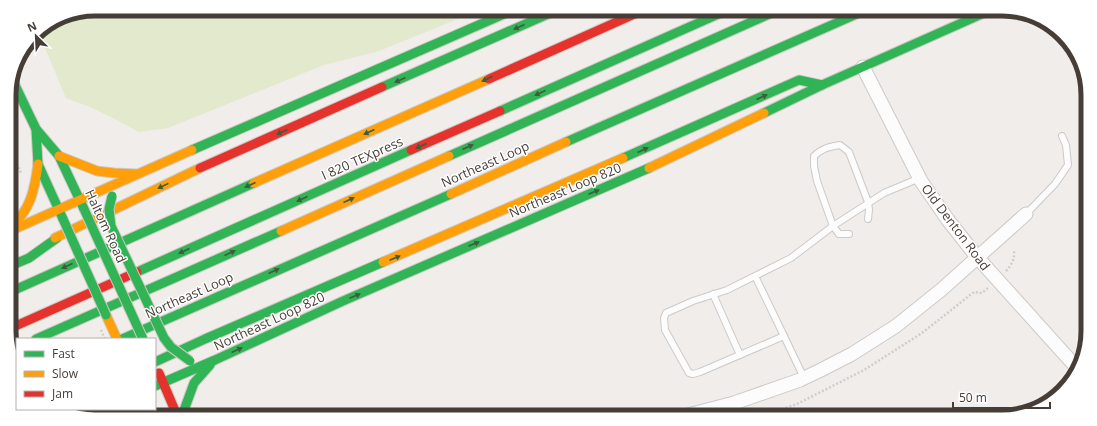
<svg xmlns="http://www.w3.org/2000/svg" width="1097" height="426" font-family="'Open Sans',sans-serif">
<style>
.green{fill:#e2e9cc}
.lines{fill:none;stroke-linecap:round;stroke-linejoin:round}
.lane-casing{stroke:#cdc9c7;stroke-width:8}
.street-casing{stroke:#cdc9c7;stroke-width:15}
.fast-casing{stroke:#cec9c2;stroke-width:11}
.slow-casing{stroke:#cec9c2;stroke-width:11}
.jam-casing{stroke:#cec9c2;stroke-width:11}
.path{stroke:#d1cdcb;stroke-width:2.5;stroke-dasharray:2 2;stroke-linecap:butt}
.lane{stroke:#fdfcfc;stroke-width:6}
.street{stroke:#fdfcfc;stroke-width:13}
.fast{stroke:#30b455;stroke-width:9}
.slow{stroke:#ff9f0a;stroke-width:9}
.jam{stroke:#e5322d;stroke-width:9}
.fast-bridge-casing{stroke:#cec9c2;stroke-width:11;stroke-linecap:butt}
.path-bridge{stroke:#d1cdcb;stroke-width:2.5;stroke-dasharray:2 2;stroke-linecap:butt}
.fast-bridge{stroke:#30b455;stroke-width:9}
.oneway{fill:#405b3e}
.labels{text-anchor:middle;dominant-baseline:central;stroke-width:3;stroke-linejoin:round;paint-order:stroke}
.street-label{font-size:13px;fill:#463d37;stroke:#fff}
.rim{fill:none;stroke:#463d37;stroke-width:5}
</style>
<rect width="100%" height="100%" fill="#f0edeb"/>
<polygon class="green" points="95,9 477,11 379,51 324,65 168,128 139,132 117,120 90,107 66,98 45,48 42,28 62,15"/>
<g class="lines">
<g class="lane-casing">
<g id="lane">
<polyline points="1026,214 1055,184 1068,165 1066,145 1062,136"/>
<path d="M849,234h-10l-6,-8 -16,-45 -3,-15v-10c8,-8 15,-9 26,-11l9,7 19,50 1,8 -1,9"/>
<polyline points="755,276 784,336 700,372 693,374 689,373 665,330 664,318 666,313 693,301 727,290 791,258 833,226 884,193 920,178"/>
<polyline points="713,294 740,355"/>
<polyline points="784,336 804,378"/>
</g>
</g>
<g class="street-casing">
<g id="street">
<polyline points="863,67 921,181 948,220 977,257 1077,368"/>
<polyline points="688,415 734,403 800,380 821,370 852,354 896,326 941,290 1026,214"/>
</g>
</g>
<g class="fast-casing">
<g id="fast">
<polyline points="12,79 36,129 59,156 84,209"/>
<polyline points="382,87 555,11"/>
<polyline points="500,111 723,12"/>
<polyline points="764,113 822,85 984,13"/>
<polyline points="36,129 38,164 63,219"/>
<polyline points="566,142 859,13"/>
<polyline points="192,150 511,11"/>
<polyline points="449,156 774,12"/>
<polyline points="623,158 799,80 822,85"/>
<polyline points="10,266 29,258 57,238"/>
<polyline points="137,272 411,150"/>
<polyline points="10,292 254,183"/>
<polyline points="36,339 281,231"/>
<polyline points="122,339 451,194"/>
<polyline points="155,362 205,339 383,262"/>
<polyline points="155,386 215,360 343,301 649,168"/>
<polyline points="96,413 104,409"/>
<polyline points="183,413 194,383 210,365"/>
</g>
</g>
<g class="slow-casing">
<g id="slow">
<polyline points="59,156 97,171 114,173 136,174"/>
<polyline points="649,168 764,113"/>
<polyline points="254,183 489,79"/>
<polyline points="451,194 566,142"/>
<path d="M10,226c21,-14 25,-39 28,-62"/>
<polyline points="10,231 192,150"/>
<polyline points="281,231 449,156"/>
<polyline points="55,238 200,168"/>
<polyline points="383,262 623,158"/>
<polyline points="106,315 117,339"/>
<polyline points="12,350 17,347"/>
<polyline points="149,409 151,413"/>
</g>
</g>
<g class="jam-casing">
<g id="jam">
<polyline points="489,79 639,12"/>
<polyline points="411,150 500,111"/>
<polyline points="200,168 382,87"/>
<polyline points="11,328 137,272"/>
<polyline points="159,373 176,413"/>
</g>
</g>
<g class="path">
<polyline points="10,149 21,173"/>
<path d="M1006,271c6,-6 9,-13 8,-21"/>
<polyline points="763,416 797,404 864,370 922,333 974,292 982,293 989,287"/>
</g>
<use href="#lane" class="lane"/>
<use href="#street" class="street"/>
<use href="#fast" class="fast"/>
<use href="#slow" class="slow"/>
<use href="#jam" class="jam"/>
<g class="fast-bridge-casing">
<g id="fast-bridge">
<polyline points="112,196 109,209 111,226 164,338 171,347 190,361"/>
<polyline points="84,209 143,339"/>
<polyline points="63,219 106,315"/>
</g>
</g>
<polyline class="path-bridge" points="101,330 105,339"/>
<use href="#fast-bridge" class="fast-bridge"/>
</g>
<defs><path id="oneway-solid" d="M-6-.8H1V-3.2L6.5 0L1 3.2V.8H-6Z"/></defs>
<g class="oneway">
<use href="#oneway-solid" transform="translate(519 27) rotate(156)"/>
<use href="#oneway-solid" transform="translate(487 79) rotate(156)"/>
<use href="#oneway-solid" transform="translate(400 80) rotate(156)"/>
<use href="#oneway-solid" transform="translate(540 93) rotate(156)"/>
<use href="#oneway-solid" transform="translate(762 97) rotate(-24)"/>
<use href="#oneway-solid" transform="translate(282 132) rotate(156)"/>
<use href="#oneway-solid" transform="translate(369 132) rotate(156)"/>
<use href="#oneway-solid" transform="translate(421 146) rotate(156)"/>
<use href="#oneway-solid" transform="translate(468 147) rotate(-24)"/>
<use href="#oneway-solid" transform="translate(643 150) rotate(-24)"/>
<use href="#oneway-solid" transform="translate(250 185) rotate(156)"/>
<use href="#oneway-solid" transform="translate(163 186) rotate(154)"/>
<use href="#oneway-solid" transform="translate(594 192) rotate(-23)"/>
<use href="#oneway-solid" transform="translate(302 199) rotate(156)"/>
<use href="#oneway-solid" transform="translate(349 200) rotate(-24)"/>
<use href="#oneway-solid" transform="translate(474 244) rotate(-23)"/>
<use href="#oneway-solid" transform="translate(184 251) rotate(156)"/>
<use href="#oneway-solid" transform="translate(230 253) rotate(-24)"/>
<use href="#oneway-solid" transform="translate(395 258) rotate(-23)"/>
<use href="#oneway-solid" transform="translate(67 266) rotate(156)"/>
<use href="#oneway-solid" transform="translate(274 271) rotate(-24)"/>
<use href="#oneway-solid" transform="translate(355 296) rotate(-23)"/>
<use href="#oneway-solid" transform="translate(237 350) rotate(-25)"/>
</g>
<g class="labels">
<g class="street-label">
<text transform="translate(362 158) rotate(-24)">I 820 TEXpress</text>
<text transform="translate(485 164) rotate(-24)">Northeast Loop</text>
<text transform="translate(565 190) rotate(-23)">Northeast Loop 820</text>
<text transform="translate(106 226) rotate(65)">Haltom Road</text>
<text transform="translate(956 227) rotate(53)">Old Denton Road</text>
<text transform="translate(189 295) rotate(-24)">Northeast Loop</text>
<text transform="translate(269 321) rotate(-25)">Northeast Loop 820</text>
</g>
</g>
<path d="M0 0H1097V426H0ZM95 16H1002A79 79 0 0 1 1081 95V331A79 79 0 0 1 1002 410H95A79 79 0 0 1 16 331V95A79 79 0 0 1 95 16Z" fill="#fff" fill-rule="evenodd"/>
<path class="rim" d="M95 16H1002A79 79 0 0 1 1081 95V331A79 79 0 0 1 1002 410H95A79 79 0 0 1 16 331V95A79 79 0 0 1 95 16Z"/>
<rect x="16" y="338" width="140" height="72" fill="#ffffff" stroke="#b5b1af"/>
<rect x="24" y="351" width="20" height="6" fill="#30b455" stroke="#b5b1af"/>
<text x="52" y="358" font-size="12" fill="#463d37">Fast</text>
<rect x="24" y="371" width="20" height="6" fill="#ff9f0a" stroke="#b5b1af"/>
<text x="52" y="378" font-size="12" fill="#463d37">Slow</text>
<rect x="24" y="391" width="20" height="6" fill="#e5322d" stroke="#b5b1af"/>
<text x="52" y="398" font-size="12" fill="#463d37">Jam</text>
<g transform="translate(36 36) rotate(336)" stroke="#ffffff" stroke-width="3" paint-order="stroke">
<path d="M0-3L7 15L0 10L-7 15Z" fill="#463d37"/>
<text y="-6" font-size="11" font-weight="bold" text-anchor="middle" fill="#463d37">N</text>
</g>
<path d="M953 402v6h97v-6" fill="none" stroke="#463d37" stroke-width="2"/>
<text x="959" y="402" font-size="12" fill="#463d37" stroke="#ffffff" stroke-width="3" paint-order="stroke">50 m</text>
</svg>
